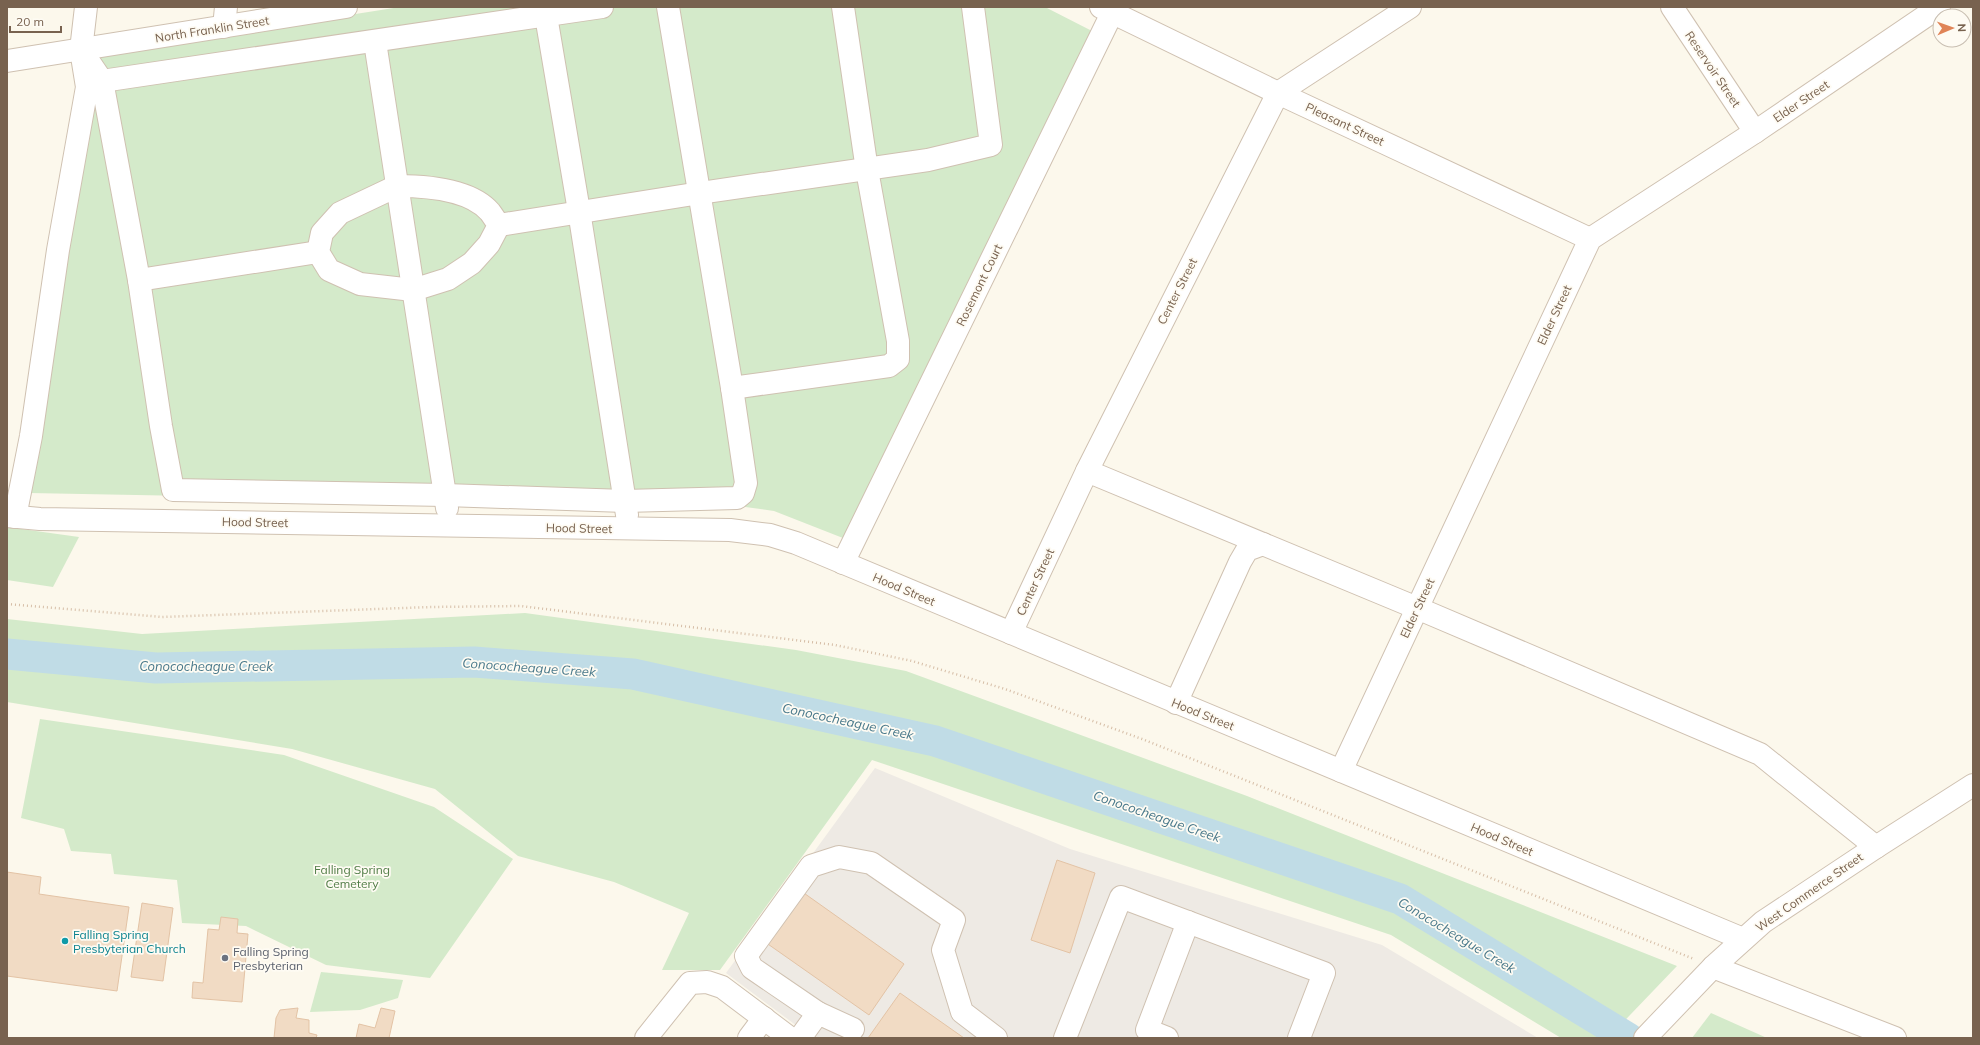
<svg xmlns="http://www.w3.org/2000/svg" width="1980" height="1045" font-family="Mulish,sans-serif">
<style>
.industrial{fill:#eeeae4}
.green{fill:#d4eaca}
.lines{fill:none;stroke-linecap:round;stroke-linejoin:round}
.river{stroke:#c0dce6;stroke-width:31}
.building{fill:#f1dbc4;stroke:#e3c3a5}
.minor-casing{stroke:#cfc1b1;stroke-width:24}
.path{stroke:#d6bea7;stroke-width:2.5;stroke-dasharray:1 3;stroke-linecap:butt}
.minor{stroke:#fff;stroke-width:22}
.culture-dot{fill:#0f9aa8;stroke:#fefbf3;stroke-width:1.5}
.worship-dot{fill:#6b7280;stroke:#fefbf3;stroke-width:1.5}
.labels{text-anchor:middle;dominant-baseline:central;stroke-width:3.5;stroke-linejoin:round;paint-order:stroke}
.street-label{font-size:12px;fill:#78624f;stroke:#fefbf3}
.park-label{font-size:12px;fill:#517d47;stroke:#fefbf3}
.culture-label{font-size:12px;fill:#0d838f;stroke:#fefbf3;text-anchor:start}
.worship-label{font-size:12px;fill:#5b616d;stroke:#fefbf3;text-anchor:start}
.water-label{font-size:13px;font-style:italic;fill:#48788a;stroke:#fefbf3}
</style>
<rect width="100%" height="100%" fill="#fcf8ec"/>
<polygon class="industrial" points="875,768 1070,849 1382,945 1538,1038 813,1038 726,973"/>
<g class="green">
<polygon points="400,7 1045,7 1092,31 848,540 774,511 738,506 29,493 81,57"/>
<polygon points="7,527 79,537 53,587 7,580"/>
<polygon points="525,613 796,650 906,671 1247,796 1677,966 1608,1038 1561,1038 1391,935 872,760 720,970 662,970 689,913 614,882 518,856 435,789 292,749 7,702 7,619 142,634"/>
<polygon points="40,719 284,755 434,807 513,859 430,978 326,965 246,926 182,923 177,880 114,874 111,854 71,851 64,829 21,818"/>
<polygon points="321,972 403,980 398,998 360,1010 310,1012"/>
<polygon points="1711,1013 1767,1038 1692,1038"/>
</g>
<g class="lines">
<polyline class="river" points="7,654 156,668 474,662 633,674 935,741 1400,899 1628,1038"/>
</g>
<g class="building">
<polygon points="1057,860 1095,873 1070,953 1031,940"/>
<polygon points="7,872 41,877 39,894 129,907 117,991 7,976"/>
<polygon points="801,891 904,964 869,1015 765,942"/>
<polygon points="142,903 173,908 163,981 131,977"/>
<polygon points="221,917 238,919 237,933 248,934 242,1002 192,998 193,982 203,983 208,929 219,930"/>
<polygon points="900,993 964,1038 868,1038"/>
<polygon points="298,1008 296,1018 309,1020 309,1033 317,1035 316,1038 274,1038 276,1018 280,1010"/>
<polygon points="381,1008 395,1011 389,1038 356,1038 359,1024 375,1028"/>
</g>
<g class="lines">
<g class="minor-casing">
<g id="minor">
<polyline points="1101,7 1278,93 1590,239"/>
<polyline points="1672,7 1755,132"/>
<polyline points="546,16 579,211 627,515"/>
<polyline points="224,27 226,7"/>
<polyline points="375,42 447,508"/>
<polyline points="81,50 102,81 139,280 161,426 173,490 445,495 625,501 737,498 743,493 746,483 732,388 668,7"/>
<polyline points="7,61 346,7"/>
<polyline points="102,81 602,7"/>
<path d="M397,186c29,0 73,3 93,26 3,4 6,9 9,13l-10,19 -17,19 -24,16 -35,11 -53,-6 -31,-14 -11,-18 4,-19 18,-20z"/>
<polyline points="499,225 700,193 928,160 991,145 973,7"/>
<polyline points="139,280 318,252"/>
<polyline points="732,388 889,366 898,359 898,341 867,170 843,7"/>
<polyline points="1087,471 1417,608 1760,754 1876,847"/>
<polyline points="7,516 40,519 730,530 770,535 796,543 1743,939"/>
<polyline points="15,517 31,436 58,250 87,87 81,50 86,7"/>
<polyline points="843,563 1115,7"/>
<polyline points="1011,633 1087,471 1278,93 1410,7"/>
<polyline points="1176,703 1240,562 1247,550 1263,544"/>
<polyline points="1341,771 1590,239 1755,132 1939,7"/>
<polyline points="1713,967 1895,1038"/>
<polyline points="818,1013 752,968 746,956 811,866 839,857 871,863 954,920 943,950 962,1012 996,1038"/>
<polyline points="646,1038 690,983 707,982 722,987 790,1038"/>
<polyline points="749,1038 764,1018"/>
<polyline points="800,1038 818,1013 853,1029"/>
<polyline points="1065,1038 1121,897 1324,973 1299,1038"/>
<polyline points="1167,1038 1147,1030 1188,922"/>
<polyline points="1645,1038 1713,967 1763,922 1876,847 1973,785"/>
</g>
</g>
<polyline class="path" points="7,604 162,617 431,607 521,606 835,645 912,661 1005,689 1142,739 1694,959"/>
<use href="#minor" class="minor"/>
</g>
<circle class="culture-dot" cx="65" cy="941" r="4"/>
<circle class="worship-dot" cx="225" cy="958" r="4"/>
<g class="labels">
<g class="street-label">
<text transform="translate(212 29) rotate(-9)">North Franklin Street</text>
<text transform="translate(1713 69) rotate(56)">Reservoir Street</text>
<text transform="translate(1801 101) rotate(-34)">Elder Street</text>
<text transform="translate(1345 124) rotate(25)">Pleasant Street</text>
<text transform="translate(979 285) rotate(-64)">Rosemont Court</text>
<text transform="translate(1177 291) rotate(-63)">Center Street</text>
<text transform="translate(1554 315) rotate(-65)">Elder Street</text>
<text transform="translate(255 522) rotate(1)">Hood Street</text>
<text transform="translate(579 528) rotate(1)">Hood Street</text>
<text transform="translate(1035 582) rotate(-65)">Center Street</text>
<text transform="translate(904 589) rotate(23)">Hood Street</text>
<text transform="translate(1417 608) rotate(-65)">Elder Street</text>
<text transform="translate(1203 714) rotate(22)">Hood Street</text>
<text transform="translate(1502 839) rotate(23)">Hood Street</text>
<text transform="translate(1809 892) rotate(-35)">West Commerce Street</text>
</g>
<g class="park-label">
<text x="352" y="869">Falling Spring<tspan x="352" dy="14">Cemetery</tspan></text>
</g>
<g class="culture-label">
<text x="73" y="934">Falling Spring<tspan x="73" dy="14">Presbyterian Church</tspan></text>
</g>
<g class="worship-label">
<text x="233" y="951">Falling Spring<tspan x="233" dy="14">Presbyterian</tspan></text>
</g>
<g class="water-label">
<text x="206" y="666">Conococheague Creek</text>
<text transform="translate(529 667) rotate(4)">Conococheague Creek</text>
<text transform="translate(848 721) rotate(12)">Conococheague Creek</text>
<text transform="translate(1157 816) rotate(19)">Conococheague Creek</text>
<text transform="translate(1457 935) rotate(31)">Conococheague Creek</text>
</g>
</g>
<rect width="1980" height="1045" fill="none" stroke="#78624f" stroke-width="16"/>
<g transform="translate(1952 28) rotate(88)"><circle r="19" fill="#fefbf3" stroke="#c8beb1"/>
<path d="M0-3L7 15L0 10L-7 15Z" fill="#e08457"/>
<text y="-6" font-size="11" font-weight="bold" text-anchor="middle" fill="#78624f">N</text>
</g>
<path d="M10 26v6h51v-6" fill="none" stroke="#78624f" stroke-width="2"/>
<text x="16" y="26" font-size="12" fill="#78624f" stroke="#fefbf3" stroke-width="3" paint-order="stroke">20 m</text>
</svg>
